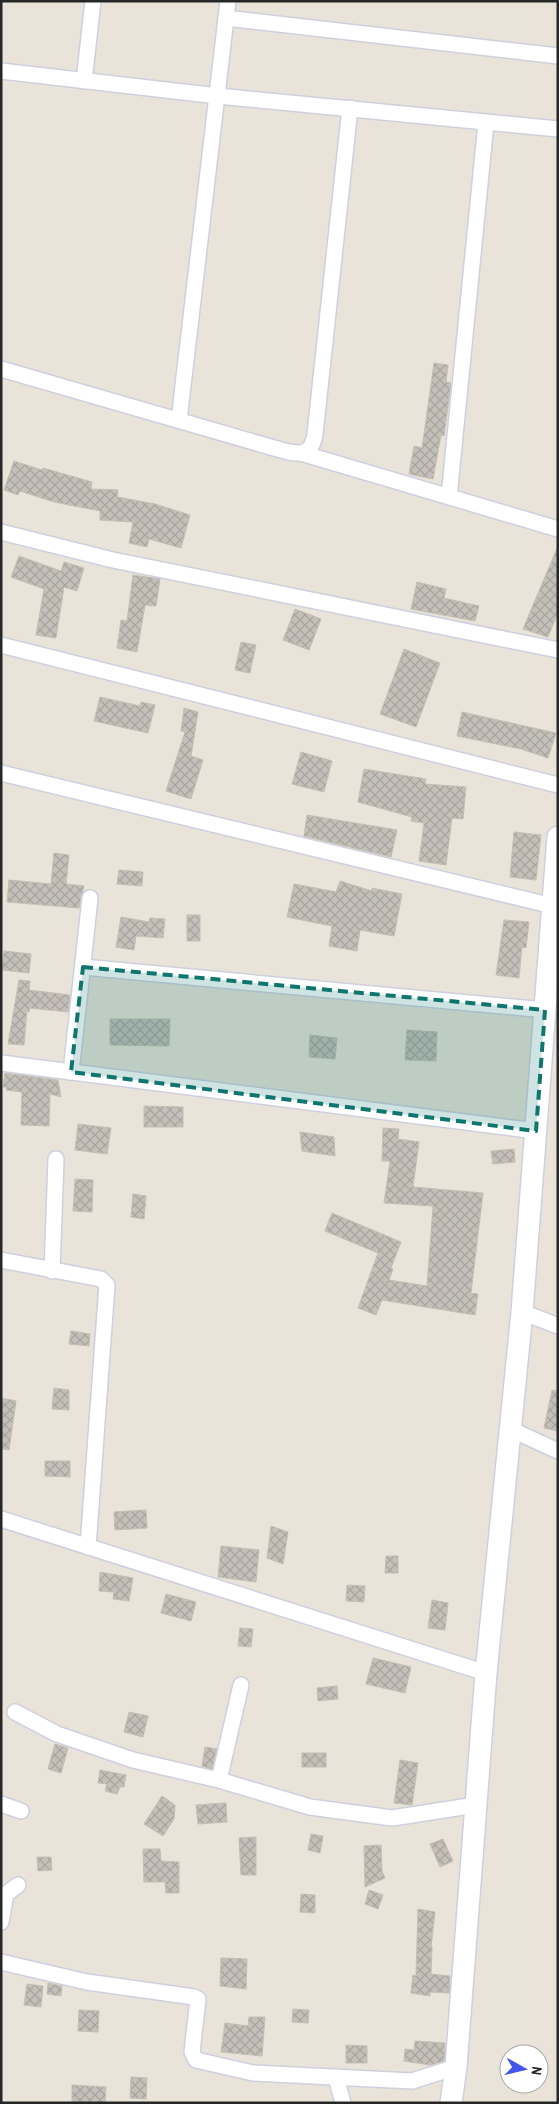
<svg xmlns="http://www.w3.org/2000/svg" width="559" height="2104" font-family="'Archivo Narrow',sans-serif">
<style>
.building{fill:url(#building-cross-hatch);stroke:#c3bfb3}
.lines{fill:none;stroke-linecap:round;stroke-linejoin:round}
.street-casing{stroke:#cfd0df;stroke-width:18}
.secondary-casing{stroke:#cfd0df;stroke-width:24}
.street{stroke:#fff;stroke-width:15}
.secondary{stroke:#fff;stroke-width:21}
.marked{fill:#0f766e;fill-opacity:0.2;stroke:#0f766e;stroke-width:4;stroke-dasharray:10 6;stroke-linejoin:round}
</style>
<defs>
<pattern id="building-cross-hatch" width="8" height="8" patternUnits="userSpaceOnUse" patternTransform="scale(1.25)"><rect width="8" height="8" fill="#c4c0b9"/><path d="M0 0l8 8M0 8l8-8" fill="none" stroke="#a8a59f"/></pattern>
</defs>
<rect width="100%" height="100%" fill="#e9e3d9"/>
<g class="building">
<polygon points="434,363 448,365 446,382 451,383 444,436 441,435 433,479 409,474 414,446 422,448"/>
<polygon points="14,461 42,470 43,468 92,482 91,489 118,490 117,497 155,504 190,515 181,548 149,539 147,547 129,543 133,522 100,520 100,511 54,502 20,491 18,495 4,490"/>
<polygon points="558,546 558,613 548,637 523,629"/>
<polygon points="19,556 61,571 64,562 84,568 77,591 64,587 56,638 36,635 44,589 11,577"/>
<polygon points="133,575 160,579 156,606 145,605 137,652 117,648 121,620 127,621"/>
<polygon points="417,582 446,589 444,598 479,606 475,621 411,609"/>
<polygon points="295,609 321,619 309,650 283,640"/>
<polygon points="241,642 256,645 250,673 235,670"/>
<polygon points="404,649 440,663 416,727 380,714"/>
<polygon points="100,697 140,706 141,702 155,705 148,733 94,721"/>
<polygon points="184,708 198,712 191,756 203,760 191,799 166,791 185,732 181,731"/>
<polygon points="462,712 556,733 548,758 521,749 457,736"/>
<polygon points="301,752 332,761 324,792 292,784"/>
<polygon points="364,769 426,779 425,784 466,787 463,819 452,818 446,865 419,861 424,823 411,821 412,817 358,802"/>
<polygon points="307,815 397,830 391,857 304,836"/>
<polygon points="514,832 541,835 536,880 510,877"/>
<polygon points="54,853 69,855 66,884 84,886 79,908 7,902 9,880 51,884"/>
<polygon points="119,870 143,872 142,886 117,884"/>
<polygon points="340,881 372,891 372,888 402,894 394,936 360,930 357,951 329,946 332,926 287,917 294,884 336,892"/>
<rect x="187" y="915" width="13" height="26"/>
<polygon points="121,917 149,922 150,918 165,919 163,938 136,936 134,950 116,947"/>
<polygon points="504,920 529,922 526,948 522,947 519,978 496,975"/>
<polygon points="4,951 31,954 29,973 2,970"/>
<polygon points="19,980 30,981 29,990 70,995 68,1012 30,1008 29,1012 27,1011 24,1045 8,1044"/>
<polygon points="110,1019 170,1019 169,1046 110,1045"/>
<polygon points="407,1030 437,1032 436,1061 405,1060"/>
<polygon points="310,1035 337,1038 335,1059 309,1057"/>
<polygon points="5,1073 58,1080 61,1097 50,1094 49,1126 21,1125 22,1092 6,1090 7,1087 3,1087"/>
<polygon points="144,1106 183,1107 183,1127 144,1127"/>
<polygon points="78,1124 111,1128 107,1154 75,1150"/>
<polygon points="383,1128 399,1129 398,1139 419,1142 413,1187 483,1193 471,1293 478,1294 475,1315 382,1300 376,1315 358,1308 378,1253 325,1231 332,1213 401,1242 391,1268 393,1269 389,1280 427,1286 433,1206 384,1203 390,1161 382,1161"/>
<polygon points="300,1132 334,1137 335,1156 302,1151"/>
<polygon points="514,1149 515,1162 493,1164 491,1151"/>
<polygon points="75,1179 93,1180 92,1212 73,1211"/>
<polygon points="133,1194 146,1196 144,1219 131,1217"/>
<polygon points="71,1331 90,1334 89,1346 69,1344"/>
<polygon points="54,1388 69,1390 69,1410 52,1409"/>
<polygon points="552,1390 558,1391 558,1431 544,1428"/>
<polygon points="1,1398 16,1401 9,1450 1,1449"/>
<polygon points="45,1461 70,1461 70,1477 45,1476"/>
<polygon points="146,1510 147,1528 115,1530 114,1512"/>
<polygon points="271,1526 288,1532 283,1564 267,1558"/>
<polygon points="221,1546 259,1550 256,1582 218,1577"/>
<polygon points="386,1556 398,1556 398,1573 385,1573"/>
<polygon points="100,1572 133,1578 129,1601 113,1599 114,1592 99,1591"/>
<polygon points="347,1585 365,1586 364,1602 346,1601"/>
<polygon points="166,1594 196,1602 191,1621 161,1613"/>
<polygon points="432,1600 448,1603 445,1630 428,1628"/>
<polygon points="240,1628 253,1629 251,1647 238,1646"/>
<polygon points="373,1658 411,1667 405,1693 366,1684"/>
<polygon points="337,1686 338,1699 318,1701 317,1688"/>
<polygon points="129,1712 148,1716 143,1737 124,1732"/>
<polygon points="55,1744 68,1748 61,1773 48,1769"/>
<polygon points="205,1747 217,1749 212,1769 202,1766"/>
<rect x="302" y="1753" width="24" height="14"/>
<polygon points="400,1760 418,1763 412,1805 394,1803"/>
<polygon points="100,1770 126,1775 124,1787 120,1787 117,1794 105,1791 107,1784 98,1783"/>
<polygon points="162,1796 175,1805 174,1819 163,1836 144,1824"/>
<polygon points="226,1803 227,1822 198,1824 196,1805"/>
<polygon points="311,1834 323,1836 320,1853 308,1850"/>
<polygon points="256,1837 256,1875 241,1875 239,1838"/>
<polygon points="443,1839 453,1861 440,1867 430,1844"/>
<polygon points="381,1845 382,1871 385,1878 365,1887 364,1846"/>
<polygon points="143,1849 160,1849 161,1861 179,1862 179,1893 166,1893 165,1882 144,1882"/>
<polygon points="37,1857 51,1857 52,1870 38,1871"/>
<polygon points="369,1890 383,1895 378,1909 365,1904"/>
<polygon points="301,1894 315,1895 315,1913 300,1912"/>
<polygon points="418,1909 435,1912 431,1947 432,1947 431,1974 450,1976 449,1993 430,1992 430,1996 411,1993 413,1975 416,1976"/>
<polygon points="221,1958 247,1959 246,1989 220,1986"/>
<polygon points="48,1983 62,1986 61,1996 47,1994"/>
<polygon points="27,1984 43,1986 41,2007 24,2005"/>
<polygon points="293,2009 309,2010 308,2023 292,2022"/>
<polygon points="79,2010 99,2011 98,2032 78,2031"/>
<polygon points="249,2017 265,2017 262,2056 221,2052 225,2023 248,2026"/>
<polygon points="415,2041 445,2043 444,2061 430,2065 404,2061 405,2049 414,2050"/>
<polygon points="346,2045 367,2046 367,2063 346,2063"/>
<polygon points="131,2077 147,2078 146,2099 130,2098"/>
<polygon points="72,2085 106,2087 105,2103 72,2103"/>
</g>
<g class="lines">
<g class="street-casing">
<g id="street">
<polyline points="226,18 558,56"/>
<polyline points="1,71 218,96 558,129"/>
<polyline points="84,81 93,1"/>
<path d="M1,369l273,79c19,5 37,13 41,-14l35,-326"/>
<polyline points="179,420 228,1"/>
<polyline points="301,453 558,529"/>
<polyline points="449,497 486,123"/>
<polyline points="1,532 113,560 558,650"/>
<polyline points="1,645 558,785"/>
<polyline points="1,773 553,906"/>
<polyline points="83,967 545,1010"/>
<polyline points="1,1063 536,1131"/>
<polyline points="71,1072 90,898"/>
<polyline points="1,1260 101,1279 107,1285 88,1547"/>
<polyline points="52,1271 56,1159"/>
<polyline points="522,1312 558,1326"/>
<polyline points="510,1429 558,1451"/>
<polyline points="1,1519 486,1673"/>
<polyline points="15,1712 57,1734 133,1760 219,1780 310,1807 392,1818 476,1805"/>
<polyline points="219,1780 241,1685"/>
<polyline points="1,1804 21,1811"/>
<polyline points="1,1922 6,1894 18,1885"/>
<polyline points="1,1962 87,1982 194,1997 198,1999 192,2052 196,2060 253,2073 412,2081 456,2067"/>
<polyline points="336,2077 343,2103"/>
</g>
</g>
<g class="secondary-casing">
<polyline id="secondary" points="451,2103 456,2067 486,1673 522,1312 558,837"/>
</g>
<use href="#street" class="street"/>
<use href="#secondary" class="secondary"/>
</g>
<path class="marked" d="M83,967l462,43 -9,121 -465,-59z"/>
<rect width="559" height="2104" fill="none" stroke="#272727" stroke-width="5"/>
<g transform="translate(524 2069) rotate(98)"><circle r="24" fill="#ffffff" stroke="#a9a9a9"/>
<path d="M0-4L9 19L0 12L-9 19Z" fill="#4455eb"/>
<text y="-8" font-size="14" font-weight="bold" text-anchor="middle" fill="#272727">N</text>
</g>
</svg>
